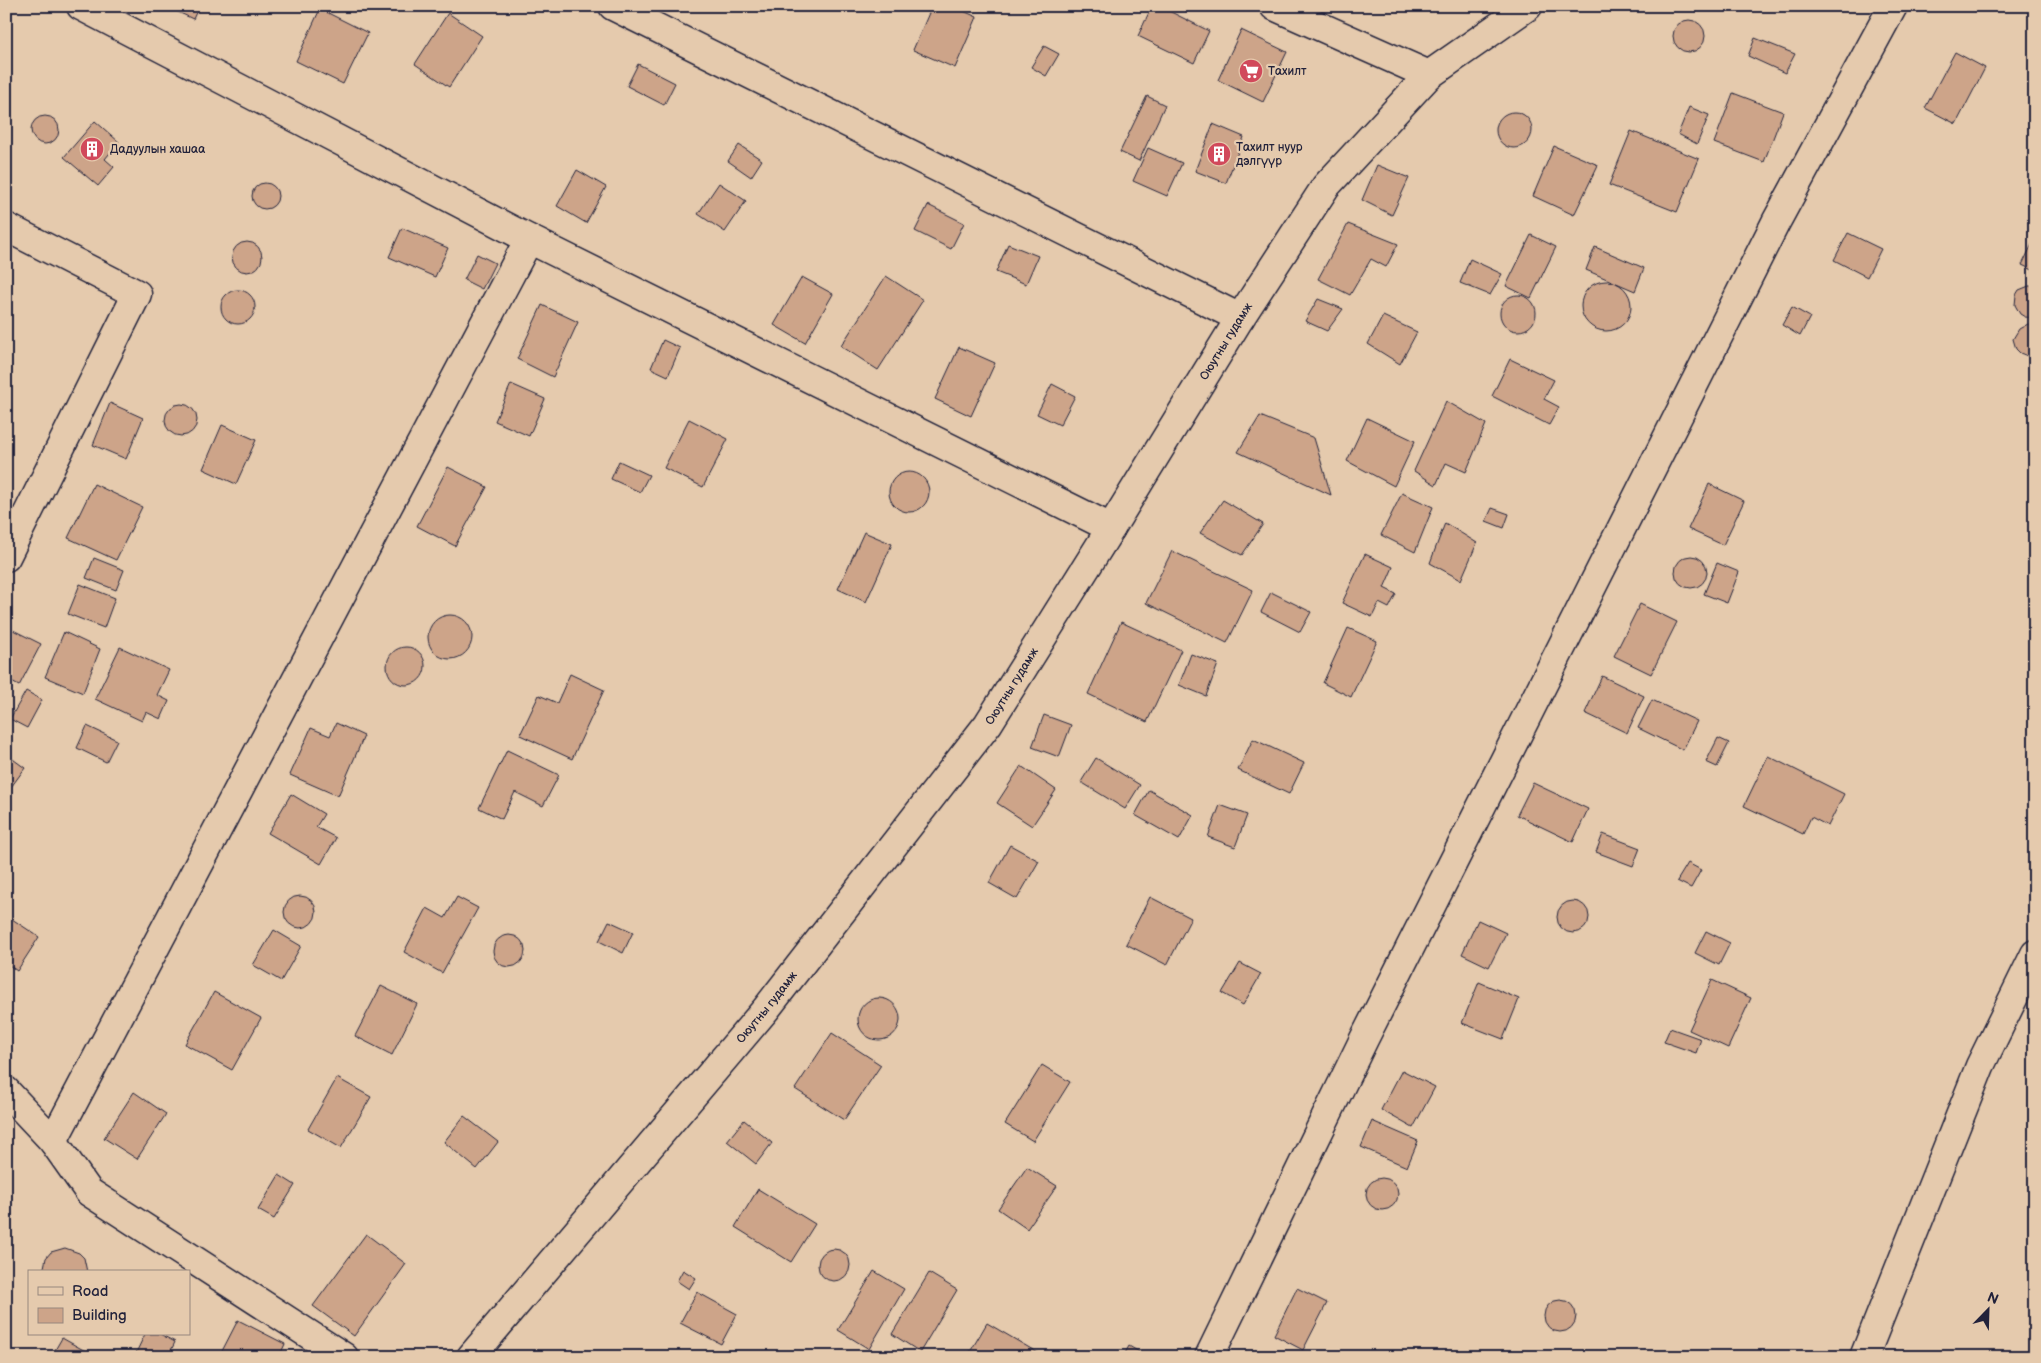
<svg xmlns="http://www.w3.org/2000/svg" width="2041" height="1363" font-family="'Balsamiq Sans',sans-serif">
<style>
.building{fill:#cda489;stroke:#22223b}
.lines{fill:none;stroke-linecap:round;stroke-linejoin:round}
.minor-casing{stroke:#22223b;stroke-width:31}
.tertiary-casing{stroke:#22223b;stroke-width:31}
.minor{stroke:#e5caad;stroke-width:28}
.tertiary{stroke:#e5caad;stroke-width:28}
.labels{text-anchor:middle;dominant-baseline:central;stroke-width:4.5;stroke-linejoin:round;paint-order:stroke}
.poi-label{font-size:12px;fill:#22223b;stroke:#e5caad;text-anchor:start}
.street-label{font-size:12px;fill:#22223b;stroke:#e5caad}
</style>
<rect width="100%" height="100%" fill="#e5caad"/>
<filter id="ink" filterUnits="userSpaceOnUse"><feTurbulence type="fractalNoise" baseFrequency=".02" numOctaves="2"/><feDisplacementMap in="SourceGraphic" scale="10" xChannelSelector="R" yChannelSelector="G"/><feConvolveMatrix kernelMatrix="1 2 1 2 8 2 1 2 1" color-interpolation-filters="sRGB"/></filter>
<g filter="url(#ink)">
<g class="building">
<polygon points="165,6 199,6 193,19"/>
<polygon points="932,6 952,6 977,17 955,68 913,50"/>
<polygon points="1152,6 1159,6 1209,31 1194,63 1138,36"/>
<polygon points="320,9 368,33 343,84 296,61"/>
<polygon points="448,13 482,36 449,87 415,64"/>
<circle cx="1689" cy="36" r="16"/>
<polygon points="1241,30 1287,52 1263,102 1218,80"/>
<polygon points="1755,38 1795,54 1785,73 1748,56"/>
<polygon points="1044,46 1059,54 1046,76 1031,67"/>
<polygon points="1955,52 1985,68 1956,124 1925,108"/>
<polygon points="638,64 675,83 664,105 627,86"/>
<polygon points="1733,93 1783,112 1764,162 1714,143"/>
<polygon points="1147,96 1165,105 1139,161 1120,152"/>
<polygon points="1689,107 1709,115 1697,144 1678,134"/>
<circle cx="1514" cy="130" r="18"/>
<circle cx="45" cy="130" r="14"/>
<polygon points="95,121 119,142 105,159 114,167 98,186 64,157"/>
<polygon points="1213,124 1244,137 1226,183 1195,171"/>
<polygon points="1631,131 1699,159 1677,212 1609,185"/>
<polygon points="739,145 762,160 751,177 728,161"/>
<polygon points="1554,146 1598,165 1574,215 1533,196"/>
<polygon points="1148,148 1182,163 1167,196 1133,181"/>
<polygon points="1377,165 1409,178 1392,215 1362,200"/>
<polygon points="577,170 606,187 586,223 557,206"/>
<circle cx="265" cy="196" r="13"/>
<polygon points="719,183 746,201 725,232 698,214"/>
<polygon points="928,205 964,223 951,249 915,231"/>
<polygon points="1348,224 1398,244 1386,267 1371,259 1350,295 1318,279"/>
<polygon points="402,228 448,248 435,277 389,257"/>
<polygon points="1848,233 1881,249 1867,277 1834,260"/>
<polygon points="1531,235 1556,247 1531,298 1506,286"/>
<polygon points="2035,238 2035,271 2022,265"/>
<circle cx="247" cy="257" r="15"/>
<polygon points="1008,244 1038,256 1026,284 996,272"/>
<polygon points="1595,247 1644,268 1635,291 1586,270"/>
<polygon points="477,254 495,263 482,289 464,280"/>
<polygon points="1470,259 1502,274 1490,295 1460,283"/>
<polygon points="886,276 923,300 878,370 841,346"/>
<polygon points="802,277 833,294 805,343 774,325"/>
<circle cx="1606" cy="306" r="25"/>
<polygon points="2029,286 2035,286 2035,318 2025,317 2020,314 2015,305 2016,295 2019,290"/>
<circle cx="238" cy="307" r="17"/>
<circle cx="1518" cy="313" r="18"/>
<polygon points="1318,299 1343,309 1327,331 1305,321"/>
<polygon points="542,305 578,322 553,377 517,359"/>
<polygon points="1792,307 1810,317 1800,336 1782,325"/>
<polygon points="1383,316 1417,332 1400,364 1368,344"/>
<polygon points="2028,324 2035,325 2035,356 2030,357 2020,353 2016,349 2013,339 2019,329"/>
<polygon points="663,340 680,348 668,376 651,368"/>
<polygon points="959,347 995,363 971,416 935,399"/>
<polygon points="1510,359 1554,380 1544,399 1559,407 1549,425 1492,396"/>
<polygon points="511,384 545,399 529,436 495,421"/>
<polygon points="1052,384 1075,396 1060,425 1037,414"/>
<polygon points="1446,401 1486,424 1466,472 1446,463 1436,485 1414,471"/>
<polygon points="110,403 143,418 126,459 93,445"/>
<circle cx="181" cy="420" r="16"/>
<polygon points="1260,416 1314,438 1331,495 1238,452"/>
<polygon points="1367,418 1415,441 1394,486 1347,461"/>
<polygon points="689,419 728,439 703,487 664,468"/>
<polygon points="222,425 256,440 236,484 203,469"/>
<polygon points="619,461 649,475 640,492 611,479"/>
<polygon points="448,467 487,487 455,546 417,526"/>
<circle cx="909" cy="492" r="20"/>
<polygon points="94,484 142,507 116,560 68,538"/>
<polygon points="1709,484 1744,501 1723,545 1688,529"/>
<polygon points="1402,493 1433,507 1415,552 1381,535"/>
<polygon points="1223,500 1263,524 1242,555 1200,533"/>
<polygon points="1492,508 1509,514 1504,528 1486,521"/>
<polygon points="1445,523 1477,543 1461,580 1430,563"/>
<polygon points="864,532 892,544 866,602 838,589"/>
<polygon points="1172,551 1253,590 1227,643 1146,603"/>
<polygon points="1365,554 1393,567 1384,588 1396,594 1389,608 1379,603 1372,617 1342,603"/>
<circle cx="1691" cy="572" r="16"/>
<polygon points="94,558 124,570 116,590 86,578"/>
<polygon points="1717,563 1739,572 1727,603 1704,594"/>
<polygon points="80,584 115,598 104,628 68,614"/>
<polygon points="1271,592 1311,612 1300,632 1261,612"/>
<polygon points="1640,604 1677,622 1651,674 1614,656"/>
<circle cx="450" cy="637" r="22"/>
<polygon points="1121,622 1181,650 1147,722 1088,694"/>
<polygon points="1348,628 1377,641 1351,697 1323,683"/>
<polygon points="13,630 41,644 19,686 6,679 6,642"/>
<polygon points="64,632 100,649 83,693 45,677"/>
<polygon points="120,647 169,670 157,695 169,701 161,719 146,712 142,721 95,699"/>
<circle cx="406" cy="666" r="19"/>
<polygon points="1191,654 1218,664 1206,696 1179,685"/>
<polygon points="570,674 604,690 572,759 520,735 539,695 557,703"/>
<polygon points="1602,676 1644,696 1627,733 1585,713"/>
<polygon points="26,691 42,700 27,728 10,719"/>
<polygon points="1652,700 1697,721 1683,750 1638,728"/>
<polygon points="1044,715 1071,725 1059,757 1032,747"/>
<polygon points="336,723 364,736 338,796 290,775 311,728 330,736"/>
<polygon points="87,726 117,740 106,762 77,748"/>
<polygon points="1718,738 1729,743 1717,767 1706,762"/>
<polygon points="1253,739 1304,763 1289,794 1238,770"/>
<polygon points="507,750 559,775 543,806 515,792 502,819 479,808"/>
<polygon points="6,754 25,768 6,794"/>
<polygon points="1768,756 1844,794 1828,826 1811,817 1803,834 1744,806"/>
<polygon points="1096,758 1140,785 1125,809 1081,782"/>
<polygon points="1021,766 1056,790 1032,826 997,803"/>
<polygon points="1533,783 1588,809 1573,842 1517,815"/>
<polygon points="1149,790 1193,815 1179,840 1135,815"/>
<polygon points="291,794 324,814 316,827 336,838 321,864 268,833"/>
<polygon points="1220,805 1247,815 1235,847 1208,837"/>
<polygon points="1603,834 1640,848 1633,866 1596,852"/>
<polygon points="1010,845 1039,861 1017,899 989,883"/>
<polygon points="1688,863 1701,870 1691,888 1677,881"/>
<circle cx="300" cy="912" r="16"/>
<polygon points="457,897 478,908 442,973 404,952 427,908 445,918"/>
<polygon points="1150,897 1191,918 1167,965 1126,944"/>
<circle cx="1573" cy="917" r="16"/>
<polygon points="6,915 39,937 17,971 6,963"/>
<polygon points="1478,920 1506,933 1489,967 1462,954"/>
<polygon points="609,921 633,932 623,953 599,941"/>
<polygon points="274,930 301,946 281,981 253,965"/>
<polygon points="1706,931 1730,943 1719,965 1695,953"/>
<circle cx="509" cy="951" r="16"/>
<polygon points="1240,963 1261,974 1243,1005 1222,993"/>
<polygon points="1712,980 1751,998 1728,1048 1689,1030"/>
<polygon points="1479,982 1519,999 1503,1039 1462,1023"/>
<polygon points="381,986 417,1004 392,1055 355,1036"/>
<polygon points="214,992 261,1018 232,1070 185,1044"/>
<circle cx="879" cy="1019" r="21"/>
<polygon points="1670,1028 1701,1039 1696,1053 1664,1042"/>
<polygon points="832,1033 881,1065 844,1120 795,1089"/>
<polygon points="1042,1065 1070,1082 1033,1141 1005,1124"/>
<polygon points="1402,1070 1435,1087 1413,1128 1381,1110"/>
<polygon points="337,1078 371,1097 341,1148 308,1129"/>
<polygon points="134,1092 166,1114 137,1159 104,1138"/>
<polygon points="464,1116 498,1142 477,1169 444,1142"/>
<polygon points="744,1120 772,1143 756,1164 727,1141"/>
<polygon points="1372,1121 1418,1141 1407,1167 1361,1147"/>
<polygon points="1027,1167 1057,1186 1027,1229 998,1209"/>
<polygon points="279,1175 295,1185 274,1219 258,1210"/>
<circle cx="1382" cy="1194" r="16"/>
<polygon points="758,1189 815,1224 791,1262 735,1227"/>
<polygon points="366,1234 406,1264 354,1336 313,1306"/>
<polygon points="65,1248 79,1253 84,1258 87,1272 43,1272 46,1258 51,1252"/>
<circle cx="834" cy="1265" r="16"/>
<polygon points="683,1270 696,1278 689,1289 677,1281"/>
<polygon points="874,1271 904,1289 869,1349 838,1330"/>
<polygon points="929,1273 957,1290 920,1352 892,1334"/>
<polygon points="1297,1288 1327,1303 1303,1350 1274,1335"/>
<polygon points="697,1292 737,1314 721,1344 680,1323"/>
<circle cx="1560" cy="1316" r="16"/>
<polygon points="238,1320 285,1344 279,1357 219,1357"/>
<polygon points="987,1323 1045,1357 980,1357 970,1352"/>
<polygon points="145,1334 160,1334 175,1342 168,1357 134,1357"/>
<polygon points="62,1338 96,1357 51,1357"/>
<polygon points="1129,1346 1148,1357 1123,1357"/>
</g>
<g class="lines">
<g class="minor-casing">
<g id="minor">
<polyline points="81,6 529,239 1111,528"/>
<polyline points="613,6 1240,318"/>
<polyline points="1274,6 1429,75"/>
<polyline points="6,227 137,294 6,557"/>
<polyline points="6,1091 53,1141 89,1192 344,1357"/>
<polyline points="53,1141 529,239"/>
<polyline points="1209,1357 1364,1039 1776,222 1893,6"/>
<polyline points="1864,1357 1980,1066 2035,954"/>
</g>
</g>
<g class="tertiary-casing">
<g id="tertiary">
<path id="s1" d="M471,1357l295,-348 222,-285 123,-196 129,-210 86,-132 103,-111 99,-69"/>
</g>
</g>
<use href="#minor" class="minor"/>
<use href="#tertiary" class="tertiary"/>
</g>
</g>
<defs>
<g id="supermarket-disc" transform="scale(1.25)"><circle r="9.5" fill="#d1495b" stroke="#e5caad"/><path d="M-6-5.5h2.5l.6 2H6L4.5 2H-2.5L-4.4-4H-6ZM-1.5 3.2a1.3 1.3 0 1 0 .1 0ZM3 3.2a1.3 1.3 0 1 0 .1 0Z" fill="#fff"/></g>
<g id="building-disc" transform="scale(1.25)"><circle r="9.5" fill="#d1495b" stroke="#e5caad"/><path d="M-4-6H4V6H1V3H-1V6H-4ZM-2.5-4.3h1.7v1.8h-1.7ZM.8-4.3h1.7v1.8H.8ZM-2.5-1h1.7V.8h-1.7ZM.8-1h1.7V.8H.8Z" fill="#fff"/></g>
</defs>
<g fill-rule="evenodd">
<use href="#supermarket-disc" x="1251" y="71"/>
<use href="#building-disc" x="92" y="149"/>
<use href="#building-disc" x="1219" y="154"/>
</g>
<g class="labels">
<g class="poi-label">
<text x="1268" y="71">Тахилт</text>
<text x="1236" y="147">Тахилт нуур<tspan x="1236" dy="14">дэлгүүр</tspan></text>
<text x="110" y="149">Дадуулын хашаа</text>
</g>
<g class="street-label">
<text stroke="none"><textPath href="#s1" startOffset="1268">Оюутны гудамж</textPath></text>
<text stroke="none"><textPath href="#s1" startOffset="862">Оюутны гудамж</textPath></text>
<text stroke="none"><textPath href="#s1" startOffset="458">Оюутны гудамж</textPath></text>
</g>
</g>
<rect width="2041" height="1363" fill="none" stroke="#e5caad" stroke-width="25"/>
<rect x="12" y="12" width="2016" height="1338" fill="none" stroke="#22223b" stroke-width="2" filter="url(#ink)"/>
<rect x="28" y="1270" width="162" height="65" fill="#e5caad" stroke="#97877f"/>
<rect x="38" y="1287" width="25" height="8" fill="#e5caad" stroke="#97877f"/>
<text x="72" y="1296" font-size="15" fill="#22223b">Road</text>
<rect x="38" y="1308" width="25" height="15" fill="#cda489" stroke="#97877f"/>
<text x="72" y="1320" font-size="15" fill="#22223b">Building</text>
<g transform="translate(1988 1310) rotate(23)" stroke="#e5caad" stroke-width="4" paint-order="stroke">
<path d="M0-4L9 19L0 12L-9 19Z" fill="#22223b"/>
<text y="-8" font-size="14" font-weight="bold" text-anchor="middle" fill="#22223b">N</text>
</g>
</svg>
